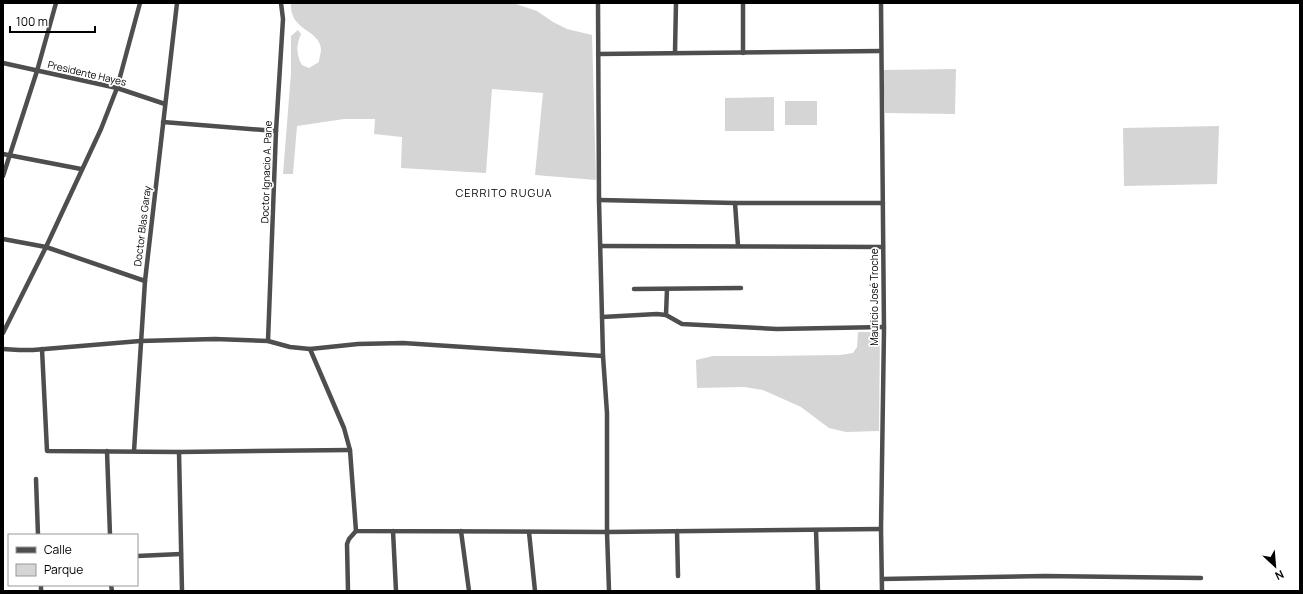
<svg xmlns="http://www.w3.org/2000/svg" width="1303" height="594" font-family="Manrope,sans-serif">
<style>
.green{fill:#d5d5d5}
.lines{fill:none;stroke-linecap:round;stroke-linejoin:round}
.street{stroke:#4e4e4e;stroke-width:4.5}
.labels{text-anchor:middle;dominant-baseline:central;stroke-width:3.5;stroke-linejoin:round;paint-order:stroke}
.street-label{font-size:10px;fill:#000;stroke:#fff}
.neighbourhood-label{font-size:11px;letter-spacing:1px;fill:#000;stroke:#fff}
</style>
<rect width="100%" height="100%" fill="#fff"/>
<g class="green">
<path d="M291,3h222l24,8 16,11 14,7 25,6 4,145 -61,-5 8,-82 -51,-4 -6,84 -85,-5 1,-31 -28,-3 1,-15h-31l-47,7 -4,48h-10l8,-101v-37l7,-6 3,4c-5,11 -5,21 1,31l7,3 10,-6c0,-4 2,-9 2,-13 -2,-20 -32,-18 -30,-46z"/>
<polygon points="956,69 955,114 885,113 883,70"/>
<polygon points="774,97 774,131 725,131 725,98"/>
<rect x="785" y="101" width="32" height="24"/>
<polygon points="1219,126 1217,184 1124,186 1123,128"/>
<polygon points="858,332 880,332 879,431 846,432 829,428 801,407 763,390 744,387 697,388 696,360 713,356 769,356 840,355 853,353 857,347"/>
</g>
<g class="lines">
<g class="street">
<polyline points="598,3 599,200 603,356 607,413 607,532 609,591"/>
<polyline points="881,3 884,330 881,529 882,591"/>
<polyline points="675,52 676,3"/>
<polyline points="743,53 743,3"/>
<polyline points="598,54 881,51"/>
<polyline points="3,63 117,88 165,104"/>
<polyline points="163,122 276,131"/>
<polyline points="3,154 81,169"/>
<polyline points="3,176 37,71 56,3"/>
<polyline points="599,200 735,203 883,203"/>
<polyline points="735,203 738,246"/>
<polyline points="3,239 46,247 145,281"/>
<polyline points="601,246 883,247"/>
<polyline points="634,289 741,288"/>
<polyline points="666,315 667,289"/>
<polyline points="602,317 657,314 666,315 682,324 777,329 884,327"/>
<polyline points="3,333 46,247 101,129 117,88 140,3"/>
<polyline points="268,341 276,131 283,19 281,3"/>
<polyline points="3,349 19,350 33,350 140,341 215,339 268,341 290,347 310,349 358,344 403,343 603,356"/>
<polyline points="42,349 47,451 179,452 350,450"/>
<polyline points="310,349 344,428 350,450 356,531 607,532 881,529"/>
<polyline points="107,451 110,535"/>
<polyline points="134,451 145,281 177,3"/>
<polyline points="179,452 182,591"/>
<polyline points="36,479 38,535"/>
<polyline points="816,530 818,591"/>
<polyline points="393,531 396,591"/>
<polyline points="461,531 469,591"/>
<polyline points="677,531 678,576"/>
<polyline points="529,532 535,591"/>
<polyline points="137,556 181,554"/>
<polyline points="882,579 1045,576 1201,578"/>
<polyline points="41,585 41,591"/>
<polyline points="111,585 112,591"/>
<polyline points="348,591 347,544 349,539 356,531"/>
</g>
</g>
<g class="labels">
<g class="street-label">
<text transform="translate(87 73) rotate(13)">Presidente Hayes</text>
<text transform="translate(266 172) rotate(-88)">Doctor Ignacio A. Pane</text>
<text transform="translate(142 226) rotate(-83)">Doctor Blas Garay</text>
<text transform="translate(874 297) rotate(-90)">Mauricio José Troche</text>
</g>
<g class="neighbourhood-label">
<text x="504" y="192">CERRITO RUGUA</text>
</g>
</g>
<rect width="1303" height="594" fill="none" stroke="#000000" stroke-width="8"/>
<rect x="8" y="534" width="130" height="52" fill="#ffffff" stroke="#999999"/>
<rect x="16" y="547" width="20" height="6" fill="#4e4e4e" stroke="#999999"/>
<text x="44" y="554" font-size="12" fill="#000000">Calle</text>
<rect x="16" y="564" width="20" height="12" fill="#d5d5d5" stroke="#999999"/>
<text x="44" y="574" font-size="12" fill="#000000">Parque</text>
<g transform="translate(1275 566) rotate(154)" stroke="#ffffff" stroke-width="3" paint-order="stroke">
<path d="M0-3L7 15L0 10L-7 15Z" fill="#000000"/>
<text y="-6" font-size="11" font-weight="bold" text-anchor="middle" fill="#000000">N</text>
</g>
<path d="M10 26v6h85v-6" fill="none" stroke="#000000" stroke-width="2"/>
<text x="16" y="26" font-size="12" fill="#000000" stroke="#ffffff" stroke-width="3" paint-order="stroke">100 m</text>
</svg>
